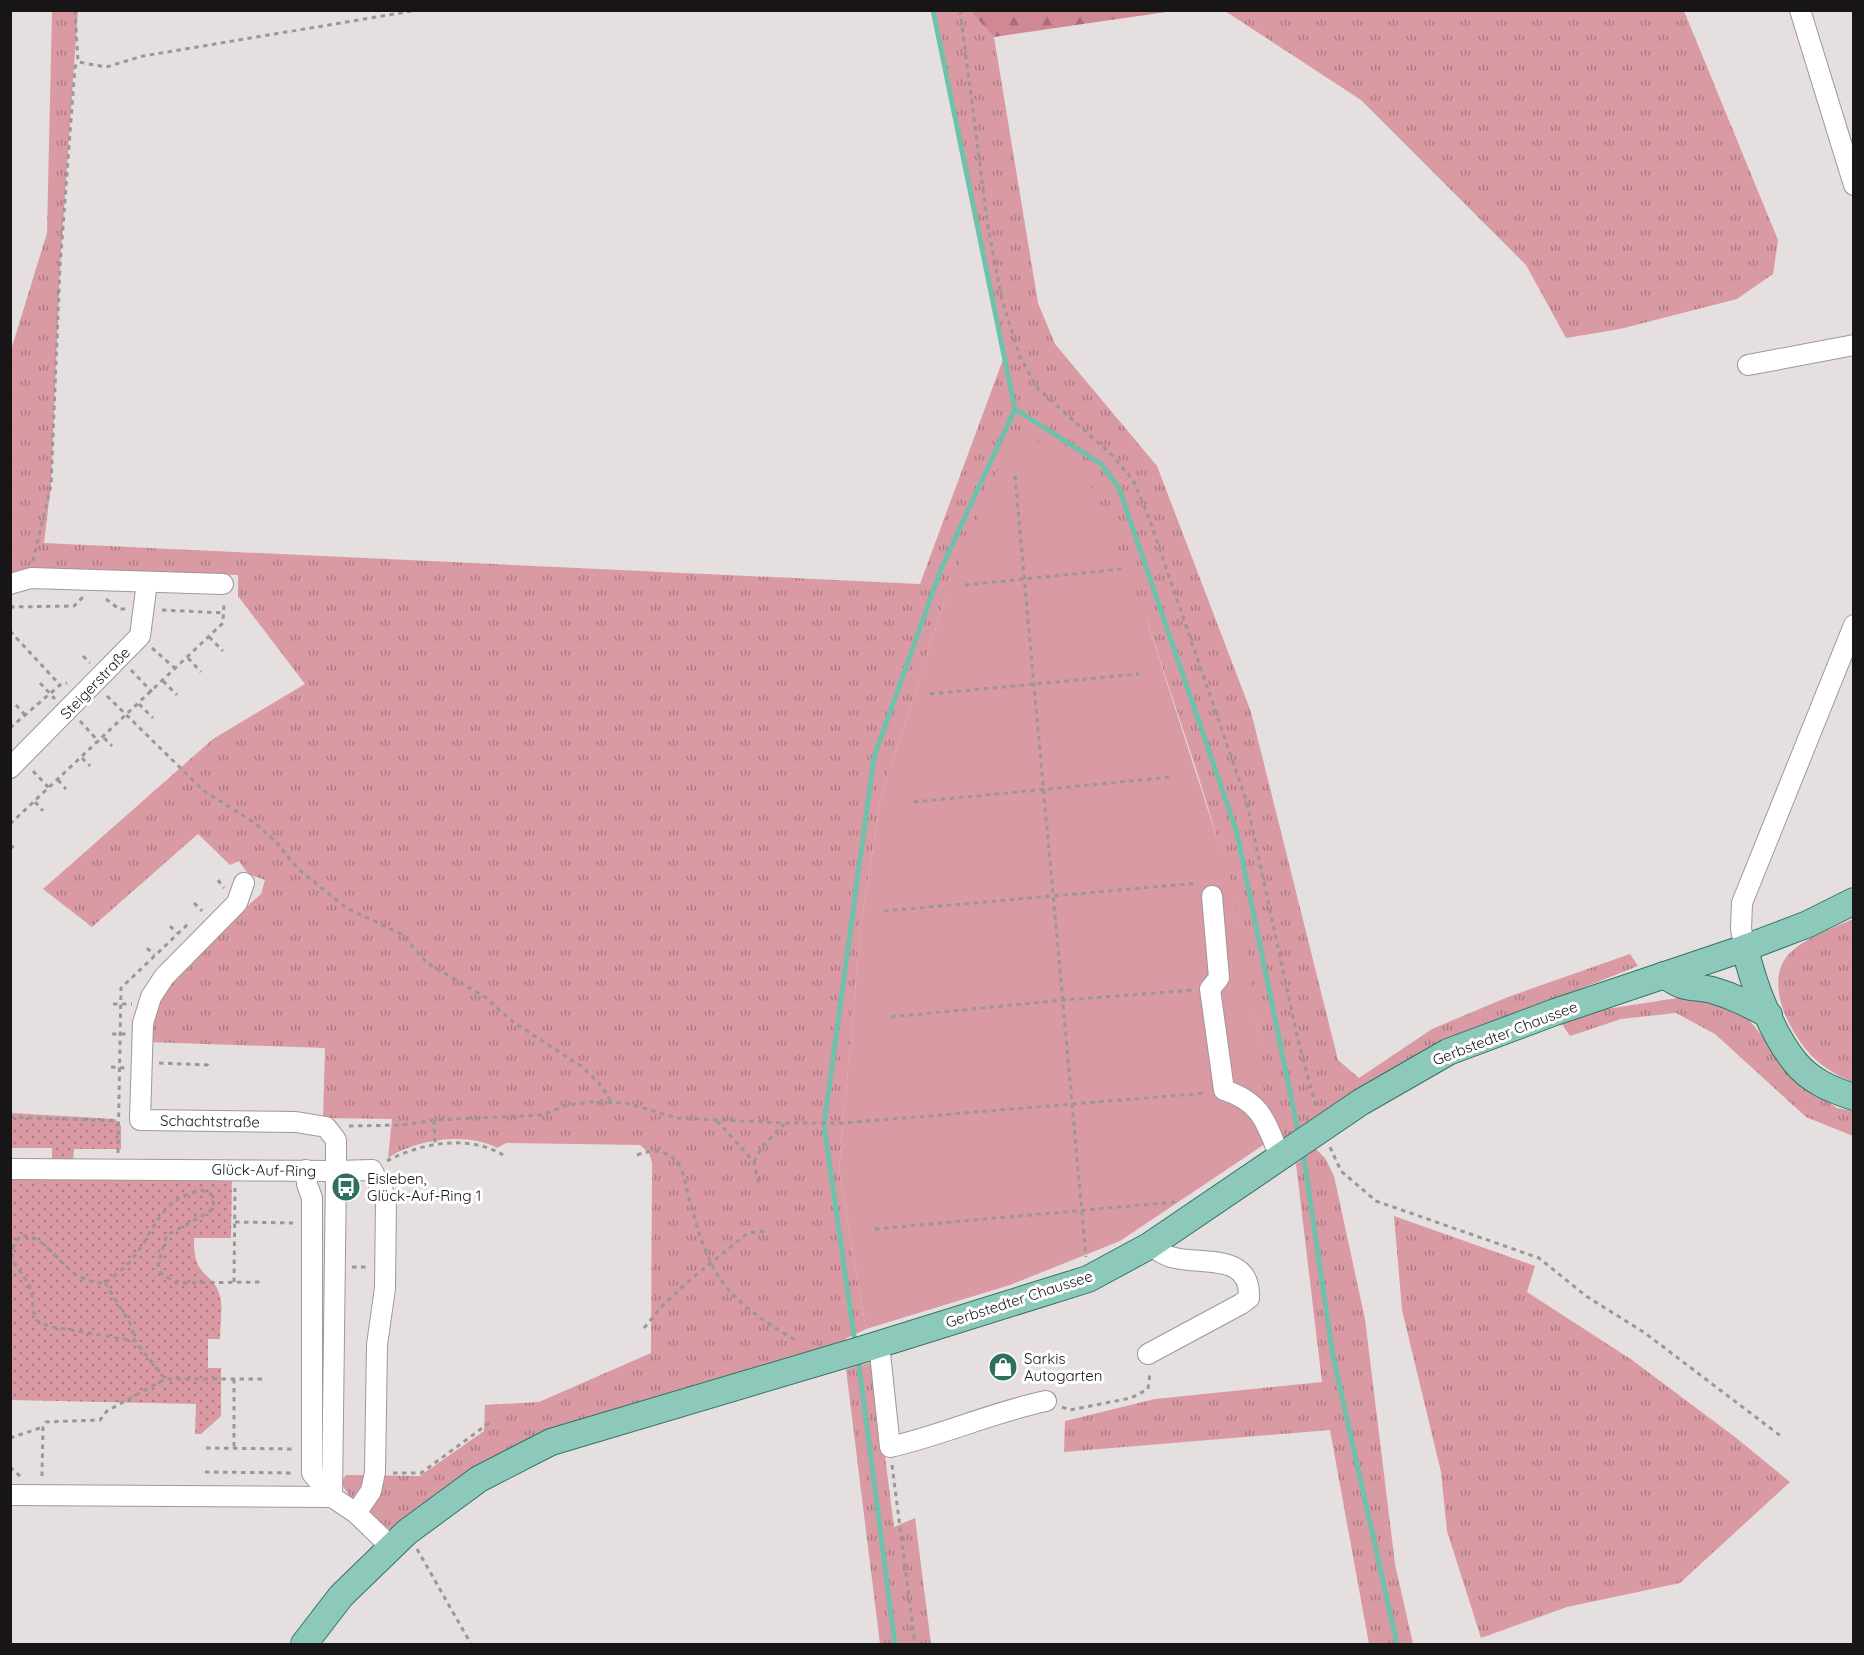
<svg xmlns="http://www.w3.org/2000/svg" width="1864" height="1655" font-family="Quicksand,sans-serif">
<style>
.grass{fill:url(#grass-tufts)}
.forest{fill:url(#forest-firs)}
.park{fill:url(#park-dots)}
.garden{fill:#d99aa4}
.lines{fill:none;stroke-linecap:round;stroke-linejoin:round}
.stream{stroke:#6ec2ac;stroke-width:5}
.minor-casing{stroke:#9f9798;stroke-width:22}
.major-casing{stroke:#327363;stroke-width:28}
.path{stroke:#9c9797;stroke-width:3;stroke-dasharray:4.5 4.5;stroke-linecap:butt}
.minor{stroke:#fff;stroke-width:20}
.major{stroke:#8cc9bb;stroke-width:26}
.labels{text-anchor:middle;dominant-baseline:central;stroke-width:6;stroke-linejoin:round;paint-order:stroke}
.street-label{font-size:15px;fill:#171515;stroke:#fff}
.poi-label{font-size:15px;fill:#171515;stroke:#fff;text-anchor:start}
</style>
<defs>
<pattern id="grass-tufts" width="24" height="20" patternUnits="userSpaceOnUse" patternTransform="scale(1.5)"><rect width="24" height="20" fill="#d99aa4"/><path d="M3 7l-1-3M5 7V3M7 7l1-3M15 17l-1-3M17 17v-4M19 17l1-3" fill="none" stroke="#af7c84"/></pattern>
<pattern id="forest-firs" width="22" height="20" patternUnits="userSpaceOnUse" patternTransform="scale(1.5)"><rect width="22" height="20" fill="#d08994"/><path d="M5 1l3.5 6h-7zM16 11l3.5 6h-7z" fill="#a86f78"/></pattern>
<pattern id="park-dots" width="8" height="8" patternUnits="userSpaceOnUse" patternTransform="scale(1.5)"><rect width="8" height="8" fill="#d99aa4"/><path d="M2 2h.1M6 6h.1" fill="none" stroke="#af7c84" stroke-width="1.8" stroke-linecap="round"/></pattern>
</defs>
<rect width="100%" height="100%" fill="#e6dfdf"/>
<g class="grass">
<path d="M78,10l-18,256 -9,219 -7,58 876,41 85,-230 -72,-343h37l24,26 44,266 17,41 102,122 94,246 87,348 21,18 73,-49 76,-32 122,-43 8,12 -203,80 -47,25 -105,72c-24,-29 -22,-78 -26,-114 -16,-142 -67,-276 -111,-411l-200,-22 -65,201 -20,128 -22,243 27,161 -21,10v5l-291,89 -154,96h-11c-17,-13 -39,-27 -48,-47l5,-7 74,1 64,-45 1,-26 54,-3 112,-49 1,-190 -3,-10 -9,-8 -134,-2 -9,5c-30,-17 -83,-8 -109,10l4,-39 -69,-1 2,-70 -177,-6 5,-30 27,-46 81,-72 4,-14 -17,-6 -9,-13 -9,4 -32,-31 -106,93 -49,-38 170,-150 92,-55 -67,-88v-21l-217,-5 -10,3v-223l36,-117 5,-222z"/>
<polygon points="1225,11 1684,11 1778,240 1773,274 1737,299 1620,329 1566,338 1526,265 1361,100"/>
<path d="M1853,919v163c-15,-6 -31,-15 -42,-27 -22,-23 -50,-77 -19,-104 16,-15 42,-23 61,-32z"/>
<polygon points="1684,997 1712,997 1742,1011 1799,1082 1837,1108 1853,1111 1853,1136 1806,1117 1715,1034 1676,1013 1621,1019 1570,1036 1560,1021 1600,1010"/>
<polygon points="1316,1149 1325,1158 1334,1176 1365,1319 1395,1564 1413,1644 1369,1644 1330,1430 1064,1452 1065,1421 1155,1399 1322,1382 1296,1164"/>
<polygon points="1394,1216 1535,1266 1527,1292 1632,1360 1735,1437 1790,1482 1680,1583 1567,1607 1481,1638 1447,1531 1441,1472 1402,1310"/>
<polygon points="873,1362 894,1527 915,1518 931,1644 880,1644 846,1369"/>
</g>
<polygon class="forest" points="970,11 970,10 1173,11 994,37"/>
<g class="park">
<polygon points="11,1113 115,1119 121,1126 121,1149 74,1149 73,1163 52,1164 52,1148 11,1148"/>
<path d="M232,1175l-1,63h-37c-1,43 19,32 26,58 3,12 0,30 0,43h-12v29h13v48l-20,18h-6l1,-30 -185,-4 -1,-224z"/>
</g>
<polygon class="garden" points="1020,430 1065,461 1095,491 1146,618 1226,866 1251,973 1265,1102 1277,1136 1120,1241 1010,1285 866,1329 839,1168 861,925 881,797 946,596 992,481"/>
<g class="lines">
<g class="stream">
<polyline points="933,10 1015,409 1101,464 1119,488 1237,833 1299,1136"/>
<polyline points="1303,1151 1333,1356 1397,1644"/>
<polyline points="855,1343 824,1125 874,757 941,569 1015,409"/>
<polyline points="858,1358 895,1644"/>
</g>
<g class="minor-casing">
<g id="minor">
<polyline points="1800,10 1854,185"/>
<polyline points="1748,365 1854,345"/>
<polyline points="10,584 31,578 223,584"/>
<polyline points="10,768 140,636 147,582"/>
<polyline points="244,883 237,903 164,977 151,997 143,1023 140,1120 296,1122 326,1127 336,1140 336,1171 372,1170 386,1198 385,1288 377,1345 375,1472 371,1491 356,1513"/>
<path d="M1212,896l7,82 -9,11 14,101c38,12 42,33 56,67"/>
<polyline points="1745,948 1741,929 1742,903 1854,625"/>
<polyline points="10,1169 336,1171 332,1497"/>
<polyline points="306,1170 307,1184 312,1198 312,1473 332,1497"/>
<path d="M879,1344l11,103c53,-12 103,-35 156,-46"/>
<path d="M1148,1354l93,-50 8,-6c2,-47 -49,-32 -78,-41 -7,-2 -15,-8 -22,-11"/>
<polyline points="10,1495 332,1497 356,1513 390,1546"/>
</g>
</g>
<g class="major-casing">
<g id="major">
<path d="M1745,948c8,36 27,86 50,114 15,19 37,28 59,35"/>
<path d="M1664,975c25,17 24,9 48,15 21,6 38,15 57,25"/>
<polyline points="304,1644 341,1596 407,1532 479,1479 551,1442 867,1348 1088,1279 1149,1246 1361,1102 1448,1052 1555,1012 1745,948 1808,924 1854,901"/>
</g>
</g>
<g class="path">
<polyline points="75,10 78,62 106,67 143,56 418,10"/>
<polyline points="960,10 988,227 1002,300 1020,357 1038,389 1110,453 1133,480 1148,515 1247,803 1298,1040 1316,1107"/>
<polyline points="1015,476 1086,1257"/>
<polyline points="33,561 51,485 60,266 75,67 78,62"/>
<polyline points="965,585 1123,569"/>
<polyline points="106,599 119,609 126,609"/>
<polyline points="10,607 74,606 83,597"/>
<polyline points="162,610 224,613"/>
<polyline points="10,631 60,685"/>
<polyline points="209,637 223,651"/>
<polyline points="152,648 176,669"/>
<polyline points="83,656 90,663"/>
<polyline points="188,658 201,672"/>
<polyline points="131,670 152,692"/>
<polyline points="163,681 177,695"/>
<polyline points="40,683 55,699"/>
<polyline points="930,694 1139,674"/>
<polyline points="107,696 204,791 255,823 276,842 297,868 345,907 403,935 427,963 485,997 513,1022 581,1066 599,1083 612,1103"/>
<polyline points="139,704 153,718"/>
<polyline points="16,705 26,716"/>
<polyline points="80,721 99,742"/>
<polyline points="10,728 60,685 67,683"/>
<polyline points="104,738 112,746"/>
<polyline points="82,758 90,766"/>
<polyline points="33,771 49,788"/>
<polyline points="58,780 66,789"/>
<polyline points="35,802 43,811"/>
<polyline points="914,802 1172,777"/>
<polyline points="10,824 223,623 224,603"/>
<polyline points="10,845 14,848"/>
<polyline points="218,880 224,888"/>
<polyline points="194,903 202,911"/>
<polyline points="884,911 1198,883"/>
<polyline points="170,926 177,933"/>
<polyline points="147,948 154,955"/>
<polyline points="113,1004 132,1004"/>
<polyline points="891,1017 1063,1000 1194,990"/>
<polyline points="112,1034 126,1034"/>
<polyline points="159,1063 208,1065 211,1069"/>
<polyline points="111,1067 125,1068"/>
<polyline points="10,1117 117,1121"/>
<polyline points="434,1120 435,1143"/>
<polyline points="717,1121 754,1162 759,1185"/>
<polyline points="349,1126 403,1125 434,1120 543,1115 567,1105 592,1102 626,1103 677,1118 785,1123 843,1123 1206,1093"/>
<polyline points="1330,1147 1341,1171 1376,1201 1539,1258 1586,1296 1645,1333 1782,1437"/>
<polyline points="118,1153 121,988 188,924"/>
<path d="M637,1155c15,-6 29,-6 41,8 6,8 8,25 11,35 8,28 15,58 32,82 18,26 49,45 76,61"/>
<path d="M387,1161c33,-18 82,-27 116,-6"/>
<polyline points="754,1162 762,1147 784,1124"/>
<polyline points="235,1222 293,1223"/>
<polyline points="875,1229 1175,1202"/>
<polyline points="352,1267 367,1267"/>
<polyline points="234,1282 235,1188"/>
<polyline points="105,1283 130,1323 135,1341"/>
<polyline points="644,1328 663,1305 691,1279 748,1233 767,1231"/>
<polyline points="234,1379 234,1448"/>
<path d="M262,1379h-97l-30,-38 -87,-15 -12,-6c-5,-11 -2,-22 -6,-33 -9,-20 -29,-26 -10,-51 32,-3 41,47 85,47 9,-7 20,-15 28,-25 23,-29 26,-58 68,-68l10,4 3,12 -5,6 -42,23 -9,29 3,9 15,10 86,-1"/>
<polyline points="1062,1407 1070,1410 1131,1398 1148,1389 1150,1372"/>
<polyline points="10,1438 43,1427"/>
<polyline points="206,1448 294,1449"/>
<polyline points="892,1465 915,1644"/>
<polyline points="10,1467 21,1477"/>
<polyline points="205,1472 294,1473"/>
<polyline points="393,1473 421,1473 492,1421"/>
<polyline points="42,1476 43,1427 46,1422 100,1420 107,1411 165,1379"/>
<polyline points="417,1549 471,1644"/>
</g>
<use href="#minor" class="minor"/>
<use href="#major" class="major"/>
</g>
<defs>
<g id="bus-disc" transform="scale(1.5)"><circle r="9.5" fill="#2e6f60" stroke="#fff"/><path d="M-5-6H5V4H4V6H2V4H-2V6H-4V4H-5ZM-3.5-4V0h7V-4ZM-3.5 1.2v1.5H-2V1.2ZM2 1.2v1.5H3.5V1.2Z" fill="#fff"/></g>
<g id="shop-disc" transform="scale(1.5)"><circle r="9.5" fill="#2e6f60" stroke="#fff"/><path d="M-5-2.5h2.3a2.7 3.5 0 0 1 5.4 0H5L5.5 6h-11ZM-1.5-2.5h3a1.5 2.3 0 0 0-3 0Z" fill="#fff"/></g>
</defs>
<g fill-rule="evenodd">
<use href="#bus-disc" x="346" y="1187"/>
<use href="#shop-disc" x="1003" y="1367"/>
</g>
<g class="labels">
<g class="street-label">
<text transform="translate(95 683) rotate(-46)">Steigerstraße</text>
<text transform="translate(1505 1033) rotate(-21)">Gerbstedter Chaussee</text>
<text transform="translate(210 1121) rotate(1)">Schachtstraße</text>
<text transform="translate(264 1170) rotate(1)">Glück-Auf-Ring</text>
<text transform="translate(1019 1299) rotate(-18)">Gerbstedter Chaussee</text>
</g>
<g class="poi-label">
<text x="367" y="1178">Eisleben,<tspan x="367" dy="17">Glück-Auf-Ring 1</tspan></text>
<text x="1024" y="1358">Sarkis<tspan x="1024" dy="17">Autogarten</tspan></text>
</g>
</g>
<rect width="1864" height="1655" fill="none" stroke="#171515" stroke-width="24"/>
</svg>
